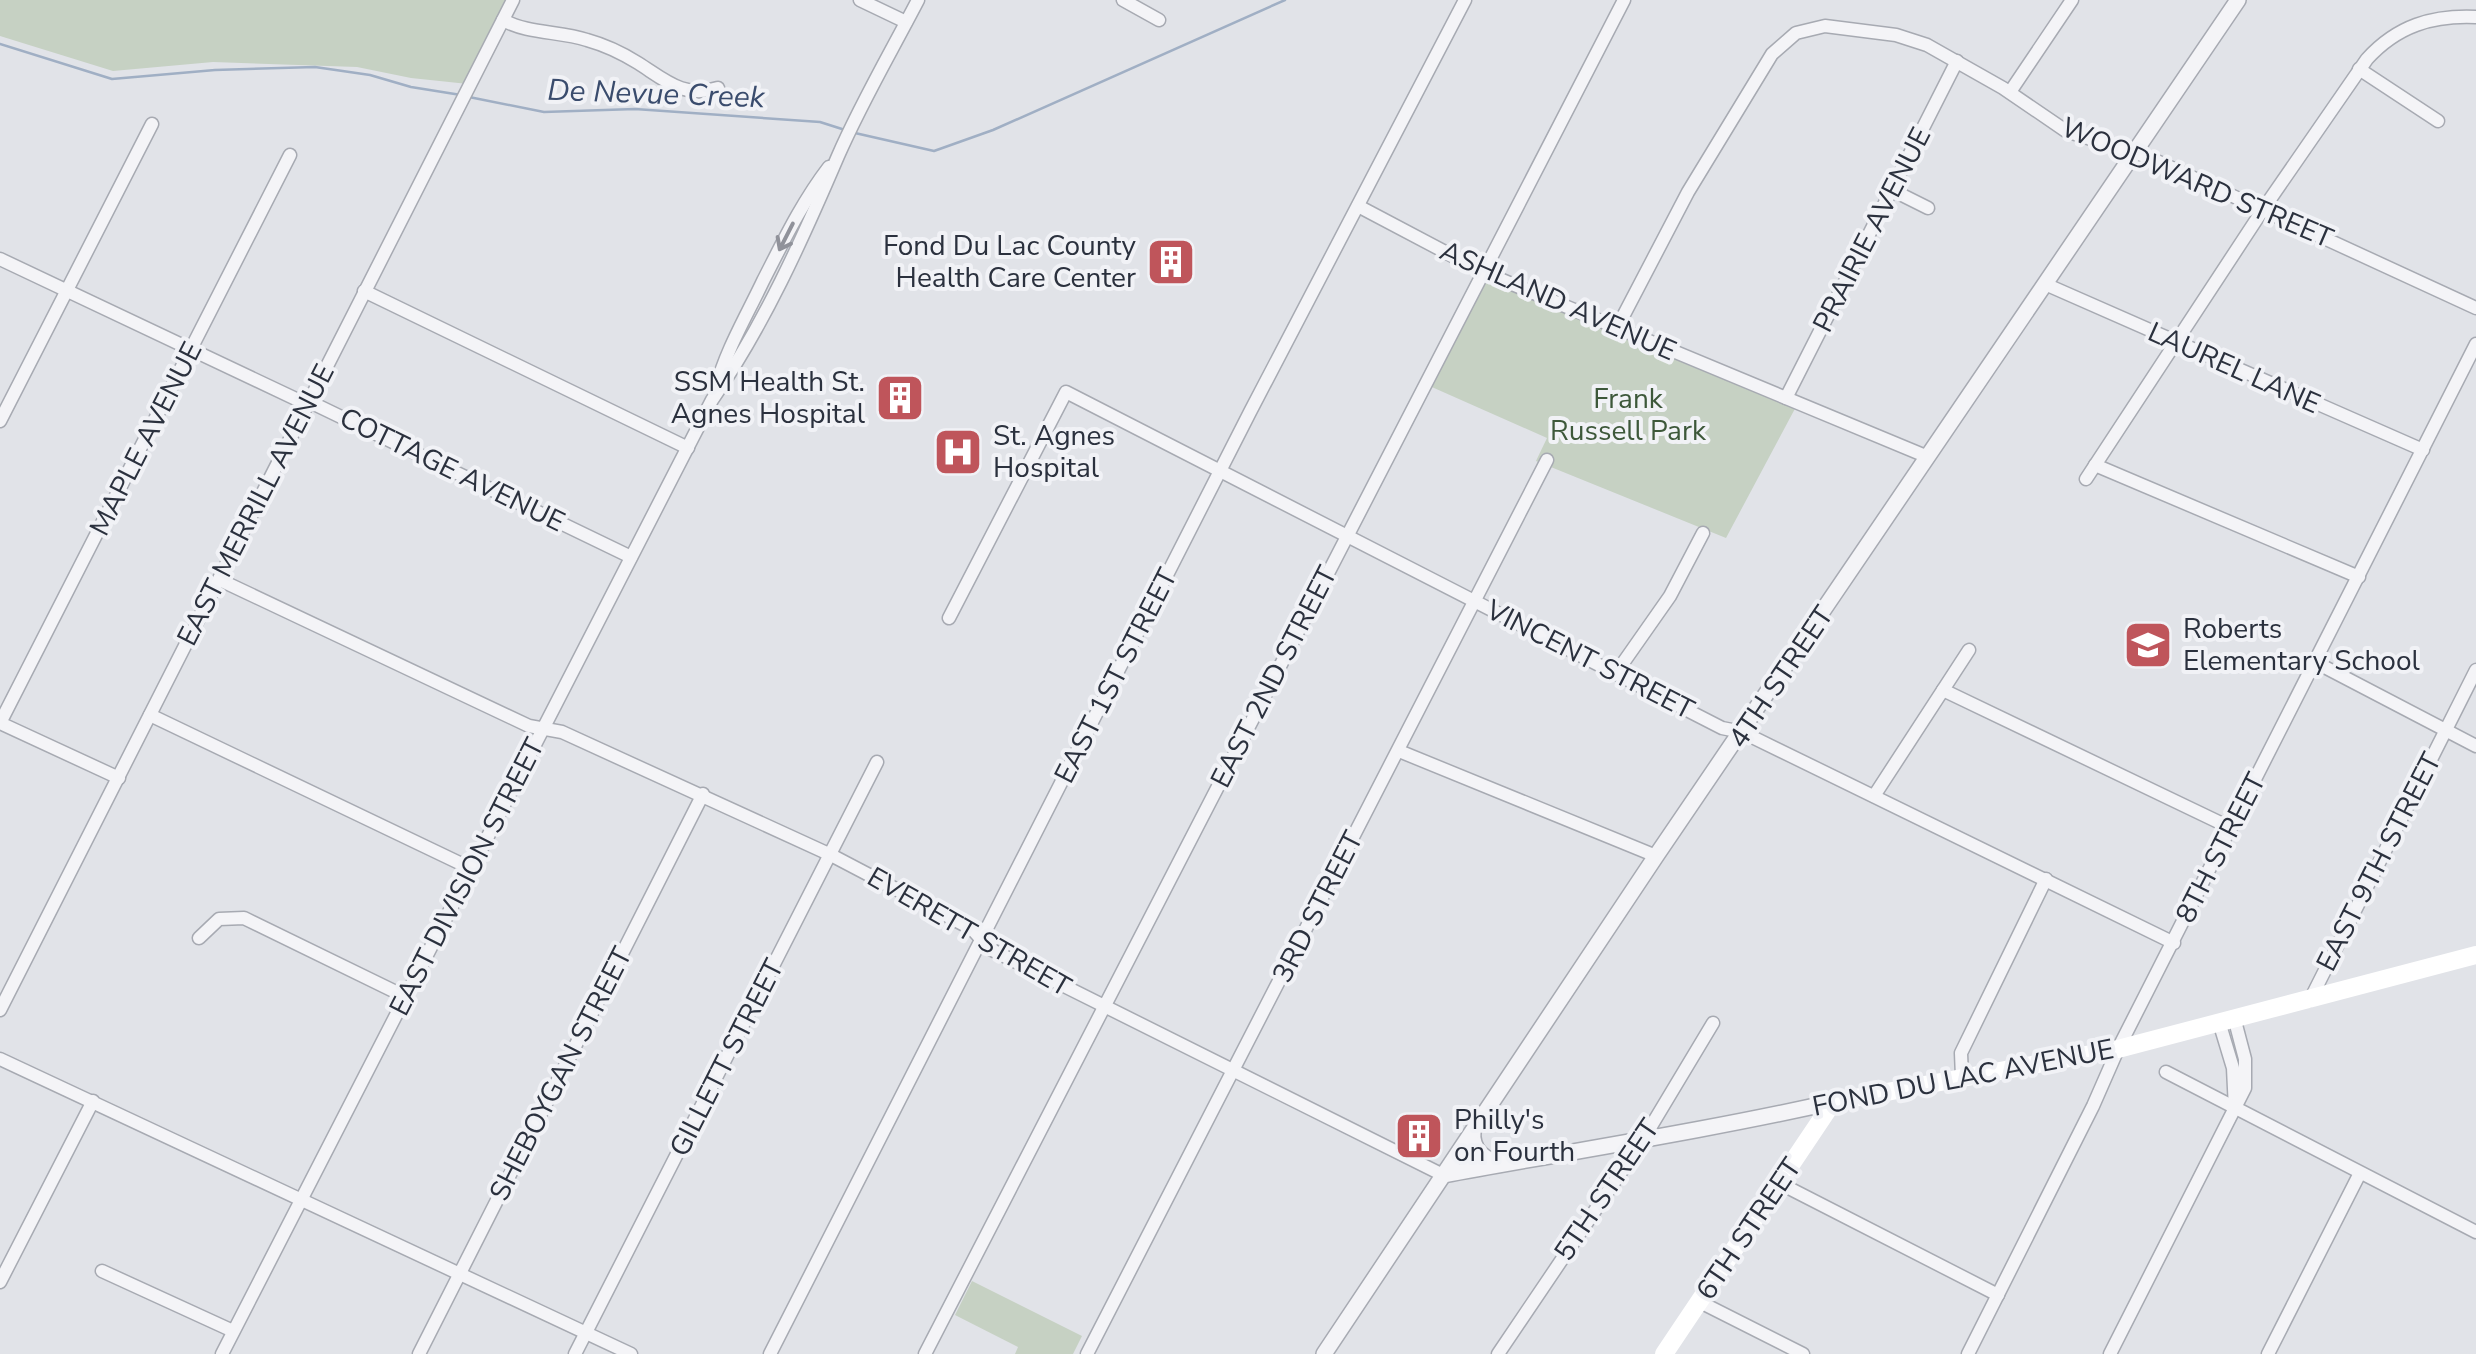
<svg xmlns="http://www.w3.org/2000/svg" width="2476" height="1354" font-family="'Nunito Sans',sans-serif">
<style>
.green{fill:#c6d1c3}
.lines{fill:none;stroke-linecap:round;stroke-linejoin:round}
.stream{stroke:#a0afc4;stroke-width:2.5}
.minor-casing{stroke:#a7aab2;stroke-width:15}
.tertiary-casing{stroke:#a7aab2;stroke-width:18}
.minor{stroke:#f4f4f7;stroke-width:12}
.tertiary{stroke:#f4f4f7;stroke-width:15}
.secondary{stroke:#fff;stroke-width:18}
.oneway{stroke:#90929a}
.labels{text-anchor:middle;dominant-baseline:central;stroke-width:8;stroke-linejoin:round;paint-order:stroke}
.street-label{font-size:28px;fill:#2b313e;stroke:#f1f2f6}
.poi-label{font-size:28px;fill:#2b313e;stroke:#f1f2f6;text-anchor:start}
.park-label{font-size:28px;fill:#3d583a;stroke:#f1f2f6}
.water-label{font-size:30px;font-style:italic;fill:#3a4c6d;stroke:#f1f2f6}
</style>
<rect width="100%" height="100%" fill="#e1e3e8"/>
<g class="green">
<polygon points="0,0 512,0 468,84 411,78 357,67 213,62 113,71 0,36"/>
<polygon points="1483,272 1798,403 1726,538 1536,461 1547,438 1425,384"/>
<polygon points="972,1281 1082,1336 1073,1354 1015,1354 1018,1347 955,1315"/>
</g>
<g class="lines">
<g class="stream">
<polyline points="0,44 112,79 215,70 315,67 370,75 411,87 461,95"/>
<polyline points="469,97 544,112 635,109 820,122 842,129"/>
<polyline points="855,133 934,151 993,130 1285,0"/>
</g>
<g class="minor-casing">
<g id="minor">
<polyline points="860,0 906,22"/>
<polyline points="1123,0 1159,20"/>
<path d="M503,20c25,14 57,11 84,20 18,5 35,13 51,23 27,17 46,36 80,25"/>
<polyline points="2359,69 2438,121"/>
<polyline points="2010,92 2072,0"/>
<polyline points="1892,190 1928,208"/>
<polyline points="1358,206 1483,272 1928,457"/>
<polyline points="0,259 298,400 308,401 631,557"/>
<polyline points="2045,284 2423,450"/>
<polyline points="364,291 688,448"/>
<polyline points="1617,328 1688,192 1772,54 1796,33 1825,26 1896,35 1927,45 2003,88 2066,131 2148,157 2476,308"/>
<path d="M716,388c10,-38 30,-71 47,-107 20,-39 39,-79 66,-114"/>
<polyline points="1786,398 1957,61"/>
<polyline points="0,421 152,124"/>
<polyline points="2095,465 2359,577"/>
<path d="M2086,479l178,-271 103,-149c30,-33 65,-44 109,-42"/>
<polyline points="220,580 529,726 562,732 831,855 972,929 990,949 1443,1175"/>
<polyline points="949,618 1066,392 1722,728 1742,732 2174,943"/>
<polyline points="2315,662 2476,746"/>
<polyline points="1616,673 1670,596 1703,533"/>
<polyline points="1943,690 2231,828"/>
<polyline points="150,715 472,869"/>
<polyline points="1399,751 1656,856"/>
<polyline points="119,778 0,723 290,155"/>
<polyline points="1874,796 1969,650"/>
<polyline points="199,938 219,919 244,918 406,997"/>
<polyline points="2310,1000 2476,670"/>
<polyline points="0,1010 513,0"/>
<polyline points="2220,1025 2233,1068 2235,1109"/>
<polyline points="0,1059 631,1354"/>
<polyline points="2166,1072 2476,1232"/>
<polyline points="1962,1077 1961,1053 2046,879"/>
<polyline points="1781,1184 1998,1295"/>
<polyline points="102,1271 233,1331"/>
<polyline points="0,1282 93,1101"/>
<polyline points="1700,1302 1803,1354"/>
<path d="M222,1354l490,-954c52,-75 90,-160 126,-244 23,-53 53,-104 80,-156"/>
<polyline points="419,1354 703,794"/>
<polyline points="575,1354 877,762"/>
<polyline points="770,1354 1250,412 1465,0"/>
<polyline points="925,1354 1624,0"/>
<polyline points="1087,1354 1547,460"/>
<polyline points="1498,1354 1644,1138 1713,1023"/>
<polyline points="1968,1354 2093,1106 2118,1049 2476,344"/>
<polyline points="2110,1354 2245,1088 2245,1059 2235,1021"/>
<polyline points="2268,1354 2360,1173"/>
</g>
</g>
<g class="tertiary-casing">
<g id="tertiary">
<path d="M1473,1131c-2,19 12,30 29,32"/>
<path d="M1443,1175c130,-24 261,-44 390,-73"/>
<polyline points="1324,1354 1656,856 2238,0"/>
</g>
</g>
<use href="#minor" class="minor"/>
<use href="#tertiary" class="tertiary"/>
<polyline class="secondary" points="1664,1354 1833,1102 2118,1049 2476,955"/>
</g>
<defs><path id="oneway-shaft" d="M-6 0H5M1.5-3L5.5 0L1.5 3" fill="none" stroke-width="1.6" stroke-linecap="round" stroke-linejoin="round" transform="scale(2.5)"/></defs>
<use class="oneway" href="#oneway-shaft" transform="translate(786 237) rotate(117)"/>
<defs>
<g id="building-square" transform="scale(2.5)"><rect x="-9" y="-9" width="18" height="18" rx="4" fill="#bf555b" stroke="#f1f2f6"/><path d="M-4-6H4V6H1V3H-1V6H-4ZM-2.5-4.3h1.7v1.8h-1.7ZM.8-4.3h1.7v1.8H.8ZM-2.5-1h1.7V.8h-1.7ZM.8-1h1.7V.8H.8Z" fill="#fff"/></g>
<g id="hospital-square" transform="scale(2.5)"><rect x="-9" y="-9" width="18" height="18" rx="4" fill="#bf555b" stroke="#f1f2f6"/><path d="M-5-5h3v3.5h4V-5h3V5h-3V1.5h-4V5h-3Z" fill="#fff"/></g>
<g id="school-square" transform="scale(2.5)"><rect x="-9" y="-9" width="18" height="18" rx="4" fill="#bf555b" stroke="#f1f2f6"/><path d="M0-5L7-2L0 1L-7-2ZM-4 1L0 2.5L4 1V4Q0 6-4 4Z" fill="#fff"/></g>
</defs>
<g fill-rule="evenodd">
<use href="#building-square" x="1171" y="262"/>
<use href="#building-square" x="900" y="398"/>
<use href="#hospital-square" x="958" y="452"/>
<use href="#school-square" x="2148" y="645"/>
<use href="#building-square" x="1419" y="1136"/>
</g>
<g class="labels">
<g class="street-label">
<text transform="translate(2197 183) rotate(23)">WOODWARD STREET</text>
<text transform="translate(1872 230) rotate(-63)">PRAIRIE AVENUE</text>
<text transform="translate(1558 301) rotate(24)">ASHLAND AVENUE</text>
<text transform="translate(2234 368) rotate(24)">LAUREL LANE</text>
<text transform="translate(146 439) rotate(-63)">MAPLE AVENUE</text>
<text transform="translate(452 470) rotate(26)">COTTAGE AVENUE</text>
<text transform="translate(256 505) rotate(-63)">EAST MERRILL AVENUE</text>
<text transform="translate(1590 660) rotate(27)">VINCENT STREET</text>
<text transform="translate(1116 676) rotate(-63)">EAST 1ST STREET</text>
<text transform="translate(1274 677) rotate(-63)">EAST 2ND STREET</text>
<text transform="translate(1781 677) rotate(-56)">4TH STREET</text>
<text transform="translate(2221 848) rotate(-63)">8TH STREET</text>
<text transform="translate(2379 862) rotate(-63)">EAST 9TH STREET</text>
<text transform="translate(467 877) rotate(-63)">EAST DIVISION STREET</text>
<text transform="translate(1318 907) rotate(-63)">3RD STREET</text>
<text transform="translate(969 932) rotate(30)">EVERETT STREET</text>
<text transform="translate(727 1058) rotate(-63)">GILLETT STREET</text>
<text transform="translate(561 1074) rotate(-63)">SHEBOYGAN STREET</text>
<text transform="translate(1963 1078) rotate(-11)">FOND DU LAC AVENUE</text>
<text transform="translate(1607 1190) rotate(-56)">5TH STREET</text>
<text transform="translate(1749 1229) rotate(-56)">6TH STREET</text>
</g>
<g class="poi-label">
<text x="1136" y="246" text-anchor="end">Fond Du Lac County<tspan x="1136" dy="32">Health Care Center</tspan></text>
<text x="865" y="382" text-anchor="end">SSM Health St.<tspan x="865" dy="32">Agnes Hospital</tspan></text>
<text x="993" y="436">St. Agnes<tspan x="993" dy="32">Hospital</tspan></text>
<text x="2183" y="629">Roberts<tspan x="2183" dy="32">Elementary School</tspan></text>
<text x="1454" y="1120">Philly's<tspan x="1454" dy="32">on Fourth</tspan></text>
</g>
<g class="park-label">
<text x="1628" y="399">Frank<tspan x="1628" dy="32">Russell Park</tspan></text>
</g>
<g class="water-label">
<text transform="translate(656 94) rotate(2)">De Nevue Creek</text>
</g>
</g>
</svg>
